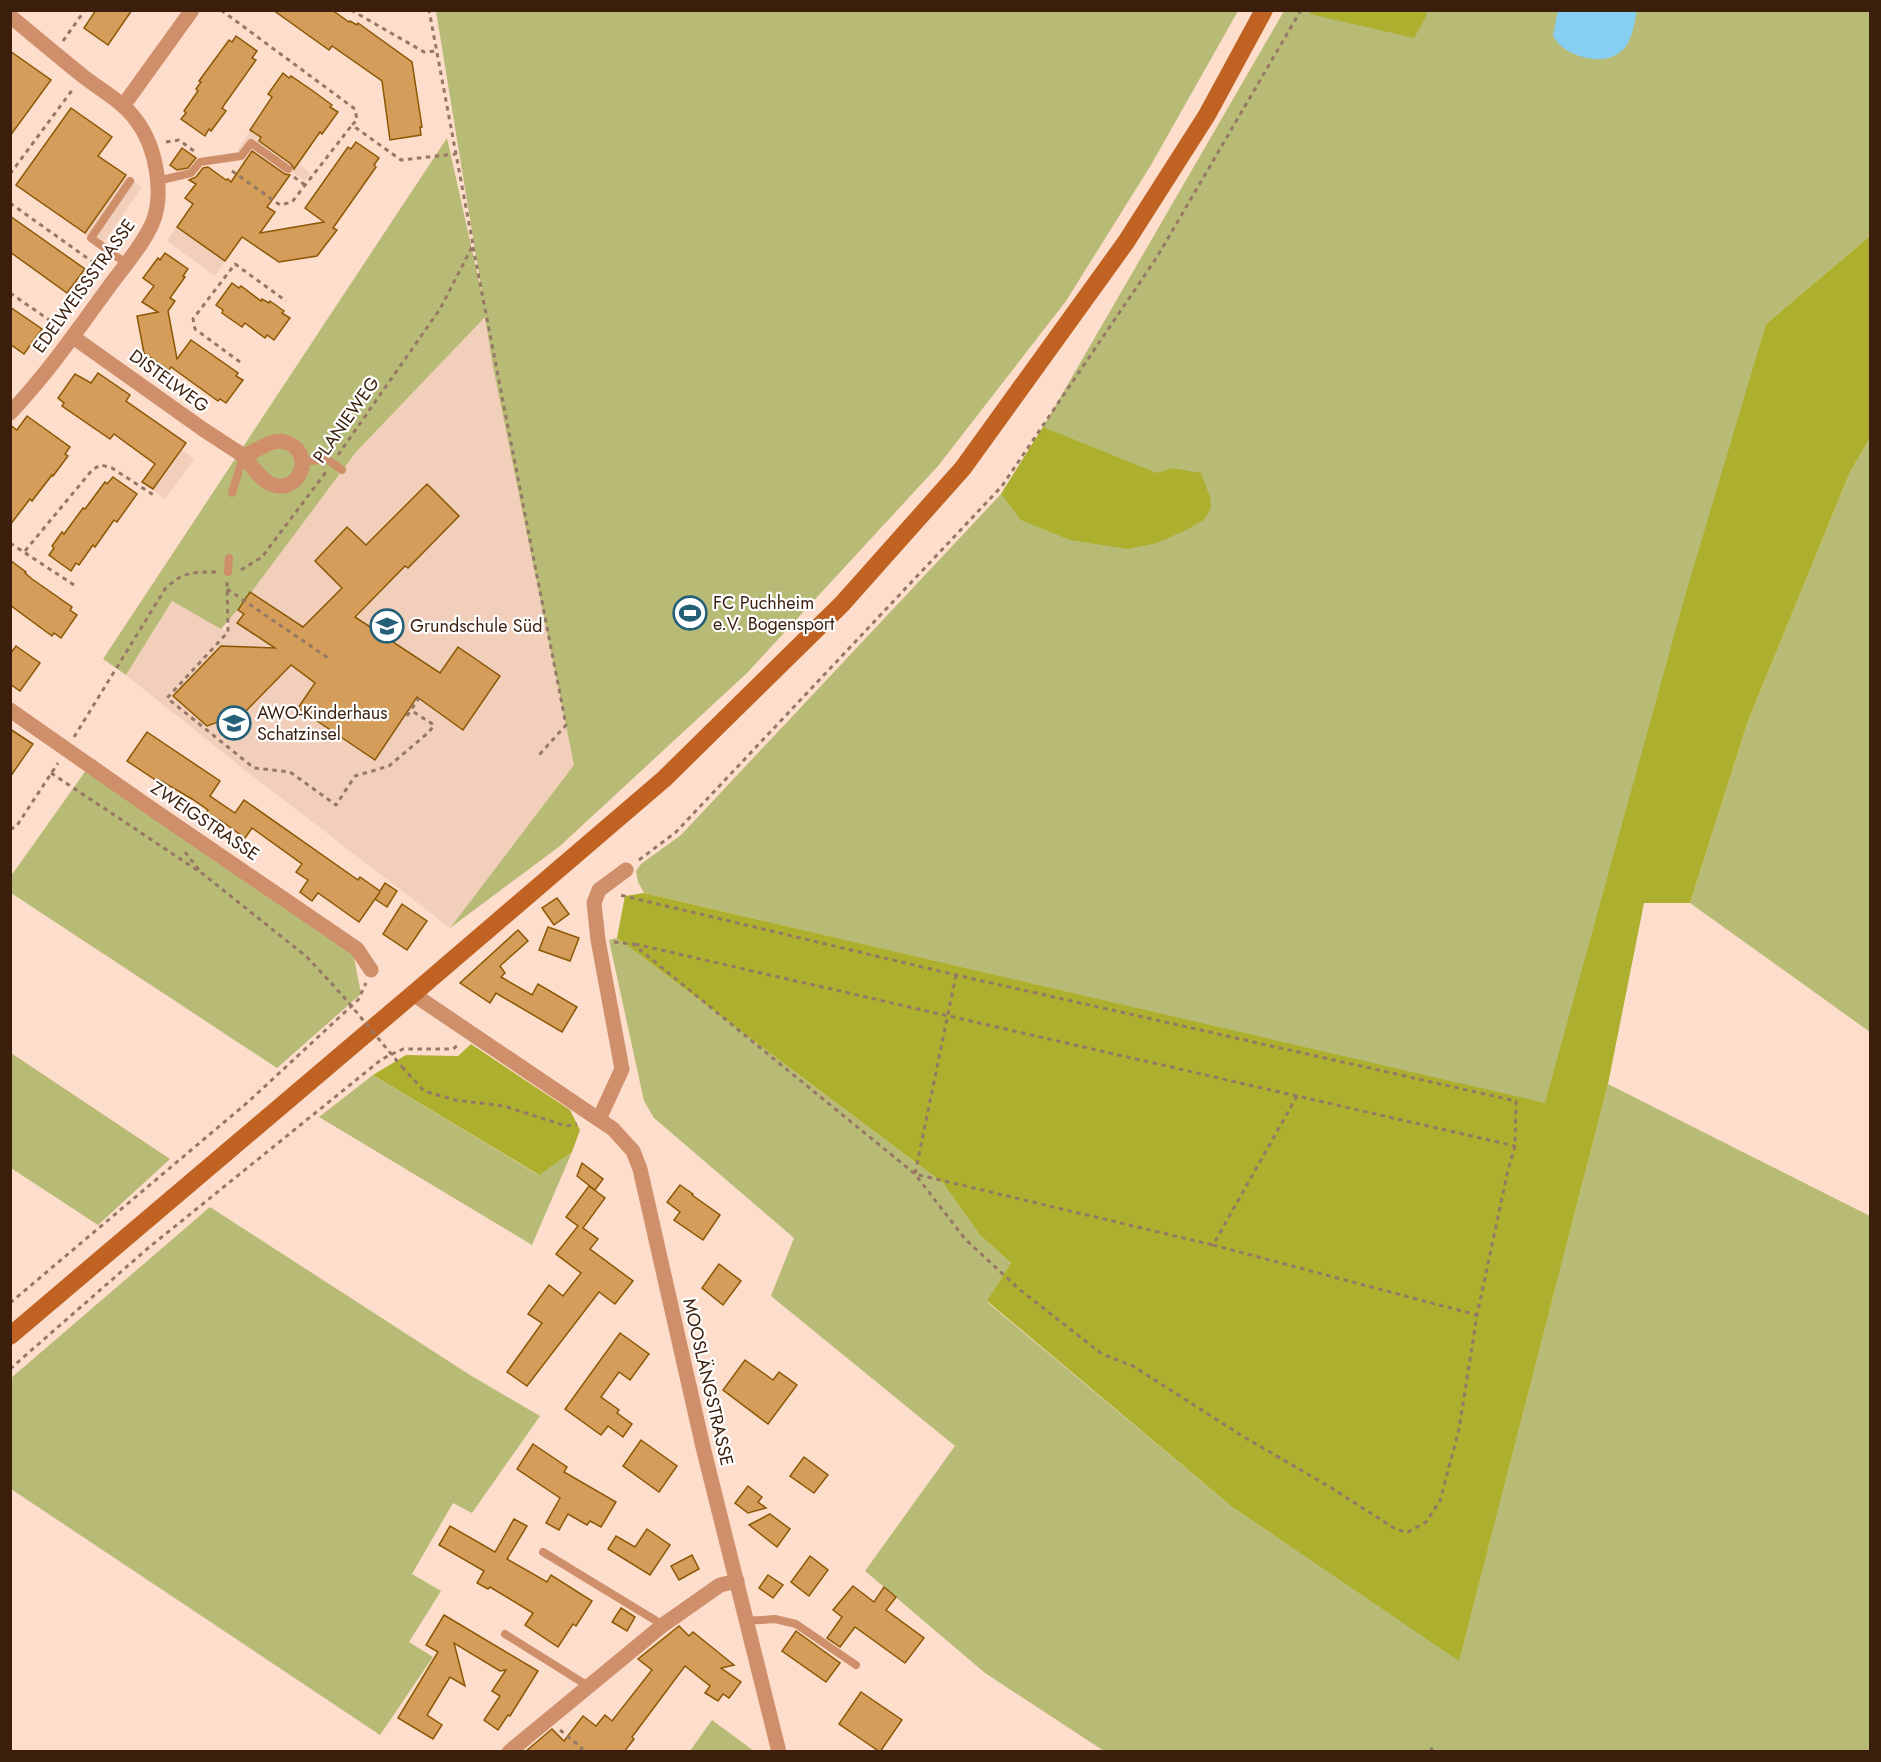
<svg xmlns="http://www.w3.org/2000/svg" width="1881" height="1762" font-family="Jost,sans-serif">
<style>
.built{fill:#f1cfbb}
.green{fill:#b8bb75}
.forest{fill:#adaf2e}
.water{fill:#87cff2}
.building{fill:#d49d59;stroke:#8b5805;stroke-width:1.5}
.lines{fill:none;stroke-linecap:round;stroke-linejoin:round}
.path{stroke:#967866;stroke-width:3;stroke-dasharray:4.5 4.5;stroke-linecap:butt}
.lane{stroke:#cf8f6b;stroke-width:8}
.street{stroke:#cf8f6b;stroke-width:15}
.secondary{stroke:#bf6222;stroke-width:18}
.path-bridge{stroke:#967866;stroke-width:3;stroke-dasharray:4.5 4.5;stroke-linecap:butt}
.labels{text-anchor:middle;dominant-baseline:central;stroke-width:4.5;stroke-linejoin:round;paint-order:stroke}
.street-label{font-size:18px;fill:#3b1e0c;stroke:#fff}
.poi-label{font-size:18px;fill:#3b1e0c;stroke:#fff;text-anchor:start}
</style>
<rect width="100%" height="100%" fill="#fdddcb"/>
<g class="built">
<polygon points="258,118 307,152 298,163 310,173 305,181 293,172 279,189 243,164 238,150"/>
<polygon points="115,168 142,187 101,246 74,225"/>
<polygon points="185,215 233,249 215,276 167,241"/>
<polygon points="485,316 493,367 574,765 450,928 250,774 126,675 172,601 228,632 228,621 356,452"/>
<polygon points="171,441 194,459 165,499 142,482"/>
</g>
<g class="green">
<polygon points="436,11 1238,11 1151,165 1066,301 938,466 747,673 560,846 450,928 574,765 493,367 485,317 356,452 244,602 221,629 172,601 126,675 103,659 447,138 483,299"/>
<polygon points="1284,11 1870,11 1870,236 1766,324 1545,1104 644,893 638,882 636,871 641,864 681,835 1001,494 1043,427"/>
<polygon points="1870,438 1870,1032 1690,903 1748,721 1850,472"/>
<polygon points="94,759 353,952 361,994 277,1068 11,893 11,876"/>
<polygon points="617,938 943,1183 980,1235 1011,1263 987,1302 1231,1506 1459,1660 1608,1084 1870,1216 1870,1751 1104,1751 985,1673 865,1571 955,1446 771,1296 794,1238 654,1118 644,1101 609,940"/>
<polygon points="11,1053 170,1159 98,1225 11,1168"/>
<polygon points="373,1075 538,1175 572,1152 532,1245 319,1117"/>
<polygon points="210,1207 470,1375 540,1416 472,1513 453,1503 412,1574 441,1591 409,1642 433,1657 380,1735 11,1489 11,1378"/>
<polygon points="712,1720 754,1751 690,1751"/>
</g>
<g class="forest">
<polygon points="1311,10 1426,11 1426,17 1414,38 1310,14"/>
<polygon points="1870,236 1870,438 1850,472 1748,721 1690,903 1644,903 1608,1084 1459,1661 1231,1506 987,1301 1011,1263 980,1235 943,1183 617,938 625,896 644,893 1545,1103 1685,596 1766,324"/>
<polygon points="1043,427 1157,473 1172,468 1201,473 1210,497 1211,508 1204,520 1186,530 1157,543 1128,549 1070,540 1021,520 1001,494"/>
<polygon points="471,1044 570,1110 580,1130 572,1152 539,1175 373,1075 406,1055 458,1056"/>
</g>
<path class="water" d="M1558,11v-1l79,1c-3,13 -5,34 -18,42 -16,12 -44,5 -58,-7 -3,-2 -6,-7 -8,-11z"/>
<g class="building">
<polygon points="96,10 132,10 108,45 84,28"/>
<polygon points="273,10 332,10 349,22 350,21 357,25 358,23 412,62 422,127 420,127 421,135 390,140 382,81 332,46 329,50"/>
<polygon points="236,36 257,51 252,58 256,60 222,108 226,111 211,131 209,129 205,136 181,119 186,113 184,111 198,91 196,89 201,82 199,81 229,40 232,42"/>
<polygon points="10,51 51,80 10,136"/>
<polygon points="283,73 289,78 291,76 313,91 332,105 330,107 338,112 322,134 320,132 294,169 291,164 259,141 261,137 250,130 272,97 268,94"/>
<polygon points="71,108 112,137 98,156 126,175 85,233 16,185"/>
<polygon points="356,142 379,158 374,165 376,167 333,228 337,230 317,256 279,262 242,237 225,261 177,227 193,204 185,198 196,184 189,180 196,177 203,168 208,167 226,180 228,179 231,182 252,151 285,174 290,175 267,207 275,212 260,233 324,222 305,208 348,147 351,149"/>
<polygon points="182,148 196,158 188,168 177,170 170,165"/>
<polygon points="10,216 85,269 67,293 10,252"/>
<polygon points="165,253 188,269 183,276 185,277 170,298 175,301 168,311 177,359 191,340 238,373 236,376 243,380 226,403 220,399 218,401 171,367 169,370 144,353 137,316 158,312 142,302 154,286 143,278 158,258 160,260"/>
<polygon points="232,283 239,288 241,286 261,301 262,299 269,303 270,301 284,311 282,313 290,318 274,340 267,335 265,338 245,323 242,327 222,313 223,310 216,305"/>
<polygon points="10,307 42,329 24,354 10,344"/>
<polygon points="98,373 130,395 126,401 186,443 153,489 142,482 155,464 114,434 110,439 62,406 64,403 58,398 75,374 91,383"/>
<polygon points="27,416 70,447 65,454 68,456 53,476 52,475 32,501 30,499 10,525 10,425 17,430"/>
<polygon points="113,477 137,494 117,522 114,520 95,547 93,545 79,565 76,563 71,571 49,555 54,548 52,546 62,532 64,534 83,508 85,509 105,482 107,484"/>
<polygon points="427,484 459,516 408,568 405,566 355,617 440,673 458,647 500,676 463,730 417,697 375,760 298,708 315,683 291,665 244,713 207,726 173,696 221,646 275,648 237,623 244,614 238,610 250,592 303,627 342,588 315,561 347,527 366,545"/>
<polygon points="10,560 26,572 25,573 32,579 72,607 70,610 77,615 61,638 54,633 52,636 10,605"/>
<polygon points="16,646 40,663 20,691 10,684 10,654"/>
<polygon points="10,729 33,744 10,777"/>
<polygon points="147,732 220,781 210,796 235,813 244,800 358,880 360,877 380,891 385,883 397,891 387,907 375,899 380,892 359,922 318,893 312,901 300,892 308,880 296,872 302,864 252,828 245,838 220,820 219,822 206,813 208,810 192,799 158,779 157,781 127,761"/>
<polygon points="557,898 569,914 554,925 542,908"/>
<polygon points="402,904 427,921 407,950 383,934"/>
<polygon points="548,927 579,938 570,961 539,950"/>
<polygon points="518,930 528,941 500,966 505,973 501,977 532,995 538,984 577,1007 562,1032 496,993 490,1003 460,983"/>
<polygon points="582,1163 603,1179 595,1190 577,1176"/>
<polygon points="680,1185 693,1194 692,1195 720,1215 703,1240 674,1220 680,1212 667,1202"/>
<polygon points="589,1186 605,1198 583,1228 598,1239 590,1249 633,1281 615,1304 599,1292 527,1386 507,1372 542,1323 528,1314 549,1285 563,1296 581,1273 556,1254 578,1226 566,1217"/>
<polygon points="719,1264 741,1281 723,1305 702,1288"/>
<polygon points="620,1333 649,1354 630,1380 619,1372 601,1397 619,1410 617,1413 632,1424 623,1437 608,1426 601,1435 565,1409"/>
<polygon points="745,1360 773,1380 779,1372 797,1385 768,1424 723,1390"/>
<polygon points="641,1440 677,1466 659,1492 623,1466"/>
<polygon points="533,1444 567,1467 564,1472 616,1502 601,1527 590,1521 587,1525 568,1514 559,1530 546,1523 560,1498 517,1469"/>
<polygon points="804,1457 828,1475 814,1493 790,1476"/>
<polygon points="748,1486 762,1497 758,1502 766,1508 748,1513 735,1503"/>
<polygon points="770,1514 790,1529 777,1547 749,1525"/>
<polygon points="514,1519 527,1526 507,1559 547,1582 551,1575 592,1601 576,1626 573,1624 558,1647 525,1625 533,1613 490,1587 488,1589 477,1583 484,1571 439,1545 450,1526 495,1552"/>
<polygon points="647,1529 670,1545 650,1575 608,1549 616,1536 635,1547"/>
<polygon points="692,1555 699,1569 679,1580 671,1566"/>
<polygon points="810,1556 828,1570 809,1596 791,1582"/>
<polygon points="768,1575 783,1585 773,1598 759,1588"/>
<polygon points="853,1586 874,1602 884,1587 896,1597 886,1610 924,1638 905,1663 855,1627 840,1647 827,1638 842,1617 833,1610"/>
<polygon points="621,1608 635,1617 627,1631 612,1622"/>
<polygon points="444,1615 538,1671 510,1716 508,1715 498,1730 484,1720 500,1696 492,1691 506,1670 500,1671 454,1643 465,1686 450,1677 427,1715 442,1725 433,1739 398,1718 438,1652 426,1645"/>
<polygon points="679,1626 689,1636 693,1632 734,1665 721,1668 741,1682 729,1698 723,1694 718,1701 705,1693 710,1686 685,1666 632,1737 634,1739 624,1752 525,1752 552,1729 564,1741 583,1716 596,1726 605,1715 612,1721 652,1670 638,1659"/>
<polygon points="796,1631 840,1663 826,1682 782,1651"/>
<polygon points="861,1692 902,1720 880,1752 839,1724"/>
</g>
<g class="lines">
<g class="path">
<polyline points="221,10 355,109 357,120 352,125 401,160 456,154"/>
<polyline points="351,10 424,52 436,51"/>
<polyline points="63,41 85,10"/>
<polyline points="166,142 179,140 194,151"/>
<polyline points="232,171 280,205 292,202 352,125"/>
<polyline points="10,174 73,89"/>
<polyline points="294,177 305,185"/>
<polyline points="10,203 104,270"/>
<polyline points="473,247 566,725 539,755"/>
<polyline points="10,293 61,328"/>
<polyline points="240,362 195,329 193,319 235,264 286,301"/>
<polyline points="338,455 440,309 473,245 429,10"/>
<polyline points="10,543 74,585"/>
<polyline points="25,551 93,469 101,465 112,468 155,496"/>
<polyline points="241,570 262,557 326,472"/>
<polyline points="227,582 228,632 167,698 254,768 290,772 336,805 355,776 389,766 429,732 434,725 409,709"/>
<polyline points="227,589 331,660"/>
<polyline points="407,716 419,698"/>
<path d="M74,737l91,-148c17,-17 28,-17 51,-17"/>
<polyline points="51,773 203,874 307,957 343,996"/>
<polyline points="10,829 16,827 58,763"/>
<polyline points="185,852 200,871"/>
<polyline points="639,860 676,832 1002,486 1157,257 1301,10"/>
<polyline points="614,942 633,944 915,1174 965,1239 1019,1289 1102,1354 1133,1366 1244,1437 1330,1487 1397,1530 1408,1532 1426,1522 1440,1501 1459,1429 1477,1315 1508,1170 1515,1146 1516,1101 956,975 620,895"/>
<polyline points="635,944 1515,1146"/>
<polyline points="956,975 915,1174 1213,1245"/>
<polyline points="402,1067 424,1091 455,1100 504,1106 566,1126 577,1124"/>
<polyline points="1297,1096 1213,1245 1477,1315"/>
<polyline points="10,1303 248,1102 358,1000 366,983"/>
<polyline points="10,1369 147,1249 382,1059 403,1049 453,1049 459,1044"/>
<polyline points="560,1730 582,1748 580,1751"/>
<polyline points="1431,1752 1432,1746"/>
</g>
<g class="lane">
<polyline points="157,181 191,173 200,162 241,156 251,143 288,169"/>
<polyline points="127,264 91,238 130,181"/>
<polyline points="302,462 327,459 342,470"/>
<polyline points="232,493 243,457"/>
<polyline points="228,572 229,558"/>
<polyline points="543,1552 663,1625"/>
<polyline points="746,1621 775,1619 796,1624 856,1665"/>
<polyline points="505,1634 588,1686"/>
</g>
<g class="street">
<path d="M10,16c24,20 49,41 74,61 17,13 39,25 52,43 20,26 29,74 16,104 -10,22 -27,41 -41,60 -32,44 -63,89 -101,129"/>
<polyline points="123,106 192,10"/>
<polyline points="73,337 204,430 244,456"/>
<path d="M282,441c36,8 18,56 -11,43 -11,-5 -20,-19 -27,-28l28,-14z"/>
<polyline points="10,710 149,807 357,949 371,970"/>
<polyline points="413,994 613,1129 633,1151 640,1169 703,1447 779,1752"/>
<polyline points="599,1119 622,1069 598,940 594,903 599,890 626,870"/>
<polyline points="509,1752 663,1625 720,1585 737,1581"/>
</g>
<polyline class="secondary" points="10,1336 413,994 664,779 842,604 963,468 1126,242 1207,115 1264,10"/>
<polyline class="path-bridge" points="343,996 402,1067"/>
</g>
<defs>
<g id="stadium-ring" transform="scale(1.725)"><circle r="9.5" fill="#fff" stroke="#265f78" stroke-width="1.5"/><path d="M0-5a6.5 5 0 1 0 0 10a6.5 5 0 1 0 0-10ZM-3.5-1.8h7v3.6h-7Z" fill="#265f78"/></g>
<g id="school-ring" transform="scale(1.725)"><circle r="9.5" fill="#fff" stroke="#265f78" stroke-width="1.5"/><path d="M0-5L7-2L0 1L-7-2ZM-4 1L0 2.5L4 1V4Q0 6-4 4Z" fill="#265f78"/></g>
</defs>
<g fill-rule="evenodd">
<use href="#stadium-ring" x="690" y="613"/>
<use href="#school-ring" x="387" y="626"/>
<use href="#school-ring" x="234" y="723"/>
</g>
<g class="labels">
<g class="street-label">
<text transform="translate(84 286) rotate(-54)">EDELWEISSSTRASSE</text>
<text transform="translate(169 381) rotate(36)">DISTELWEG</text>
<text transform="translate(346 420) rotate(-55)">PLANIEWEG</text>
<text transform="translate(205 821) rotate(34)">ZWEIGSTRASSE</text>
<text transform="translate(708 1382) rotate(77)">MOOSLÄNGSTRASSE</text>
</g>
<g class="poi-label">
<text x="713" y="603">FC Puchheim<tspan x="713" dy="21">e.V. Bogensport</tspan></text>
<text x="410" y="626">Grundschule Süd</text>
<text x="257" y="713">AWO-Kinderhaus<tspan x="257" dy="21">Schatzinsel</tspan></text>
</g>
</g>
<rect width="1881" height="1762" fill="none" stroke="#3b1e0c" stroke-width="24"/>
</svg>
